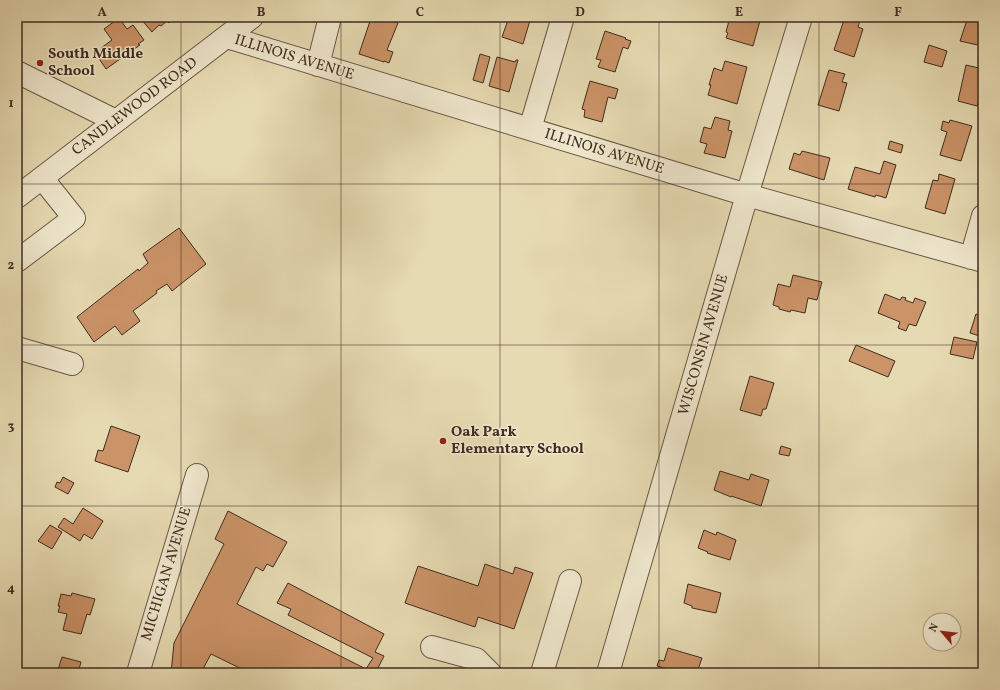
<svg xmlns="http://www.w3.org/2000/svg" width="1000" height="690" font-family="Vollkorn,serif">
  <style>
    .building { fill: #cb9368; stroke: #3f2c20 }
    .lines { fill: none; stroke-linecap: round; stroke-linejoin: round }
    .minor-casing { stroke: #695844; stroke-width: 24 }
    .minor { stroke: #efe7cd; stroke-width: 22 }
    .grid { fill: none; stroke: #3f2c20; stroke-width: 1; stroke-opacity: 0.55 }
    .poi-dot { fill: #8f2418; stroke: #efe7cd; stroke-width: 1.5 }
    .labels { text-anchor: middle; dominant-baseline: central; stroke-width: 3; stroke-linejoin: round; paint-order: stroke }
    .poi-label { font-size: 15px; font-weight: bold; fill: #3f2c20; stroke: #efe7cd; text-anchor: start }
    .street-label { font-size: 15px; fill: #3f2c20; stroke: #efe7cd }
    .neatline { fill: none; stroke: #3f2c20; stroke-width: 1.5 }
    .grid-label { font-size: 13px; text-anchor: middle; font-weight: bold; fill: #3f2c20 }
  </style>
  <rect width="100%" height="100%" fill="#e6dab2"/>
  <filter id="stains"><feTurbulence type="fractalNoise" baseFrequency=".005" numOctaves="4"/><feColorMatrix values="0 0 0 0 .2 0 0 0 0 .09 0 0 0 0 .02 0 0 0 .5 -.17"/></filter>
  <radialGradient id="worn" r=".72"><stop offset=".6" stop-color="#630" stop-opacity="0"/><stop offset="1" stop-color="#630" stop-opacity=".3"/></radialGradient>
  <path class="building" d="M 143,17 L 175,17 L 169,23 L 167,21 L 161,26 L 159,25 L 152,32 L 141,19 Z
    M 509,17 L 531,17 L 523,44 L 502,37 Z
    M 629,17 L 650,17 L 649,21 L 638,17 L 637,19 Z
    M 730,17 L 761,17 L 753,46 L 726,38 L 728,33 L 726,32 Z
    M 845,17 L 851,17 L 860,20 L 858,27 L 863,29 L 854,57 L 834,50 Z
    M 968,17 L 983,17 L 983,42 L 982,46 L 960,41 Z
    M 119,18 L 127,29 L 133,25 L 144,40 L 138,44 L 140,45 L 106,69 L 96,54 L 102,49 L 101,48 L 112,40 L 104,29 Z
    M 371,18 L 382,22 L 383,18 L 398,23 L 387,50 L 393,52 L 389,63 L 384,61 L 384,62 L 359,54 Z
    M 605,31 L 626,38 L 625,39 L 631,41 L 628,49 L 623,47 L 615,72 L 598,67 L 601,60 L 596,59 Z
    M 929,45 L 947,51 L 942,67 L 924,62 Z
    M 480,54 L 490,57 L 483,83 L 473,80 Z
    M 497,57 L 515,62 L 516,60 L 518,60 L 509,92 L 489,86 Z
    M 725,61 L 747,67 L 737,104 L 708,95 L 711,85 L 709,85 L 714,68 L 722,71 Z
    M 966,65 L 983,69 L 983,87 L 977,106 L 958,101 Z
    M 829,70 L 845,74 L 842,82 L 847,83 L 839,111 L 818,105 Z
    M 590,81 L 618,89 L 615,99 L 608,97 L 602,122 L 584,117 L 585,110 L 582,109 Z
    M 715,117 L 730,121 L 728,130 L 732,131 L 725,158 L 704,153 L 707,144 L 700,142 L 704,127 L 711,129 Z
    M 950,120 L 972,126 L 961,161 L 940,155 L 947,132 L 941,130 L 943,121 L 949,123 Z
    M 890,141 L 903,145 L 901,153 L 888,149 Z
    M 802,151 L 830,158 L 824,180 L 789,169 L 794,153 L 800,155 Z
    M 884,161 L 896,165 L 886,198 L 876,195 L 875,197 L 848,189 L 855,167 L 880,174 Z
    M 939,174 L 955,179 L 945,214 L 925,208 L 933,180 L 938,181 Z
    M 179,228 L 206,264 L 172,291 L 167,284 L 156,291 L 157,293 L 133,311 L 140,321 L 122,335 L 115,326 L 94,342 L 77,317 L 138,269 L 139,271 L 148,263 L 143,254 Z
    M 793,275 L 822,282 L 817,300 L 808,298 L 805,313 L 791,310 L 790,312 L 779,309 L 779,307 L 773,305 L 778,284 L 790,287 Z
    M 885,294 L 900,300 L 902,297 L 906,298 L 905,300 L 913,303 L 915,298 L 926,302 L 916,326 L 909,324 L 906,331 L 898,328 L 900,322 L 878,313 Z
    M 976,314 L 983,316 L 983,337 L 970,333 Z
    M 954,337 L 977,342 L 973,359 L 950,354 Z
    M 856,345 L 895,361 L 888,377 L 849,361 Z
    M 750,376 L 774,383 L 766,409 L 763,409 L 761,416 L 740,410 Z
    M 111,426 L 140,436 L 128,472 L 95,461 L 98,450 L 103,451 Z
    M 781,446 L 791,449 L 789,456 L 779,454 Z
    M 720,471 L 749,480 L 751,474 L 769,480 L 761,506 L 731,496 L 731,497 L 714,490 Z
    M 63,477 L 74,483 L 68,494 L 55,487 L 57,482 L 60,483 Z
    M 83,508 L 103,521 L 92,539 L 84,534 L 80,541 L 58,527 L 64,518 L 73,524 Z
    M 228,511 L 287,542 L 273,567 L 267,564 L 263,571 L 256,567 L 237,604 L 366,669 L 373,658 L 288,615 L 291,609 L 277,603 L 288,583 L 384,634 L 375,652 L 384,656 L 377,670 L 385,673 L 250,673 L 211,654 L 204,667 L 204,673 L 171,673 L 174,643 L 224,544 L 215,539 Z
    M 50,525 L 62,532 L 52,549 L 38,541 Z
    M 704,530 L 716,535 L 717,532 L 736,540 L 730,560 L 707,553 L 708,552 L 698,548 Z
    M 485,564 L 513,574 L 515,567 L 533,573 L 514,629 L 478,617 L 475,627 L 405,603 L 418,566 L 478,586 Z
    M 688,584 L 721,593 L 716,613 L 692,608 L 692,606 L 684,603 Z
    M 72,593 L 95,599 L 90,615 L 87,614 L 81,634 L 63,630 L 67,614 L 58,612 L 60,606 L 58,606 L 61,594 L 71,596 Z
    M 668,648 L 702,658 L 697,673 L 682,673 L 657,666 L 659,660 L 664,661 Z
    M 62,657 L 81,662 L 78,673 L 57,673 Z"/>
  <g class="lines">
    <defs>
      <path id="minor" d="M 227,37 L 747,195 L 983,261
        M 318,65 L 330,17
        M 17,72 L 116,121
        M 530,129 L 563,17
        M 17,197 L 252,17
        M 971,258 L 983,216
        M 17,261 L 74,218 L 42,178
        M 17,348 L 72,364
        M 432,647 L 476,659 L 490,673
        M 138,673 L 197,475
        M 542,673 L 570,581
        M 608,673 L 747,195 L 801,17"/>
    </defs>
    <use href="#minor" class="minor-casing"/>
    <use href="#minor" class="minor"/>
  </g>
  <path class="grid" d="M 181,17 L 181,673M 341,17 L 341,673M 500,17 L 500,673M 659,17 L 659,673M 819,17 L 819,673M 17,184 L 983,184M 17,345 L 983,345M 17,506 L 983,506"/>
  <g class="poi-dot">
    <circle cx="40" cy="63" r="4"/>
    <circle cx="443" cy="441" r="4"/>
  </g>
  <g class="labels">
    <g class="poi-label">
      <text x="48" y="54">South Middle<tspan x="48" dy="17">School</tspan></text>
      <text x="451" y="432">Oak Park<tspan x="451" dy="17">Elementary School</tspan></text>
    </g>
    <g class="street-label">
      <text transform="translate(294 58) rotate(17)">ILLINOIS AVENUE</text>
      <text transform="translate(135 107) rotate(-37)">CANDLEWOOD ROAD</text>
      <text transform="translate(604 152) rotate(17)">ILLINOIS AVENUE</text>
      <text transform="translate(704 345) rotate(-74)">WISCONSIN AVENUE</text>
      <text transform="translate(167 574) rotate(-73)">MICHIGAN AVENUE</text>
    </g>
  </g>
  <rect width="1000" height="690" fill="none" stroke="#e6dab2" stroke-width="44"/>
  <g transform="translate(942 632) rotate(298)"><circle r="19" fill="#efe7cd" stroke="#a99c88"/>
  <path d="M0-3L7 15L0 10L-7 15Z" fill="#8f2418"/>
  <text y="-6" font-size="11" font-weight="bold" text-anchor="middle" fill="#3f2c20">N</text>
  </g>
  <rect x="22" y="22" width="956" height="646" class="neatline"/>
  <g class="grid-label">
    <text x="102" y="16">A</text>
    <text x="261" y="16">B</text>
    <text x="420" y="16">C</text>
    <text x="580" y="16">D</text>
    <text x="739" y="16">E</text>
    <text x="898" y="16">F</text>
    <text x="11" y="107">1</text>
    <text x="11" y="269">2</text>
    <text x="11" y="430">3</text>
    <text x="11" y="592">4</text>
  </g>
  <rect width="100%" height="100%" filter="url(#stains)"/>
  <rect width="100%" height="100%" fill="url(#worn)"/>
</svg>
